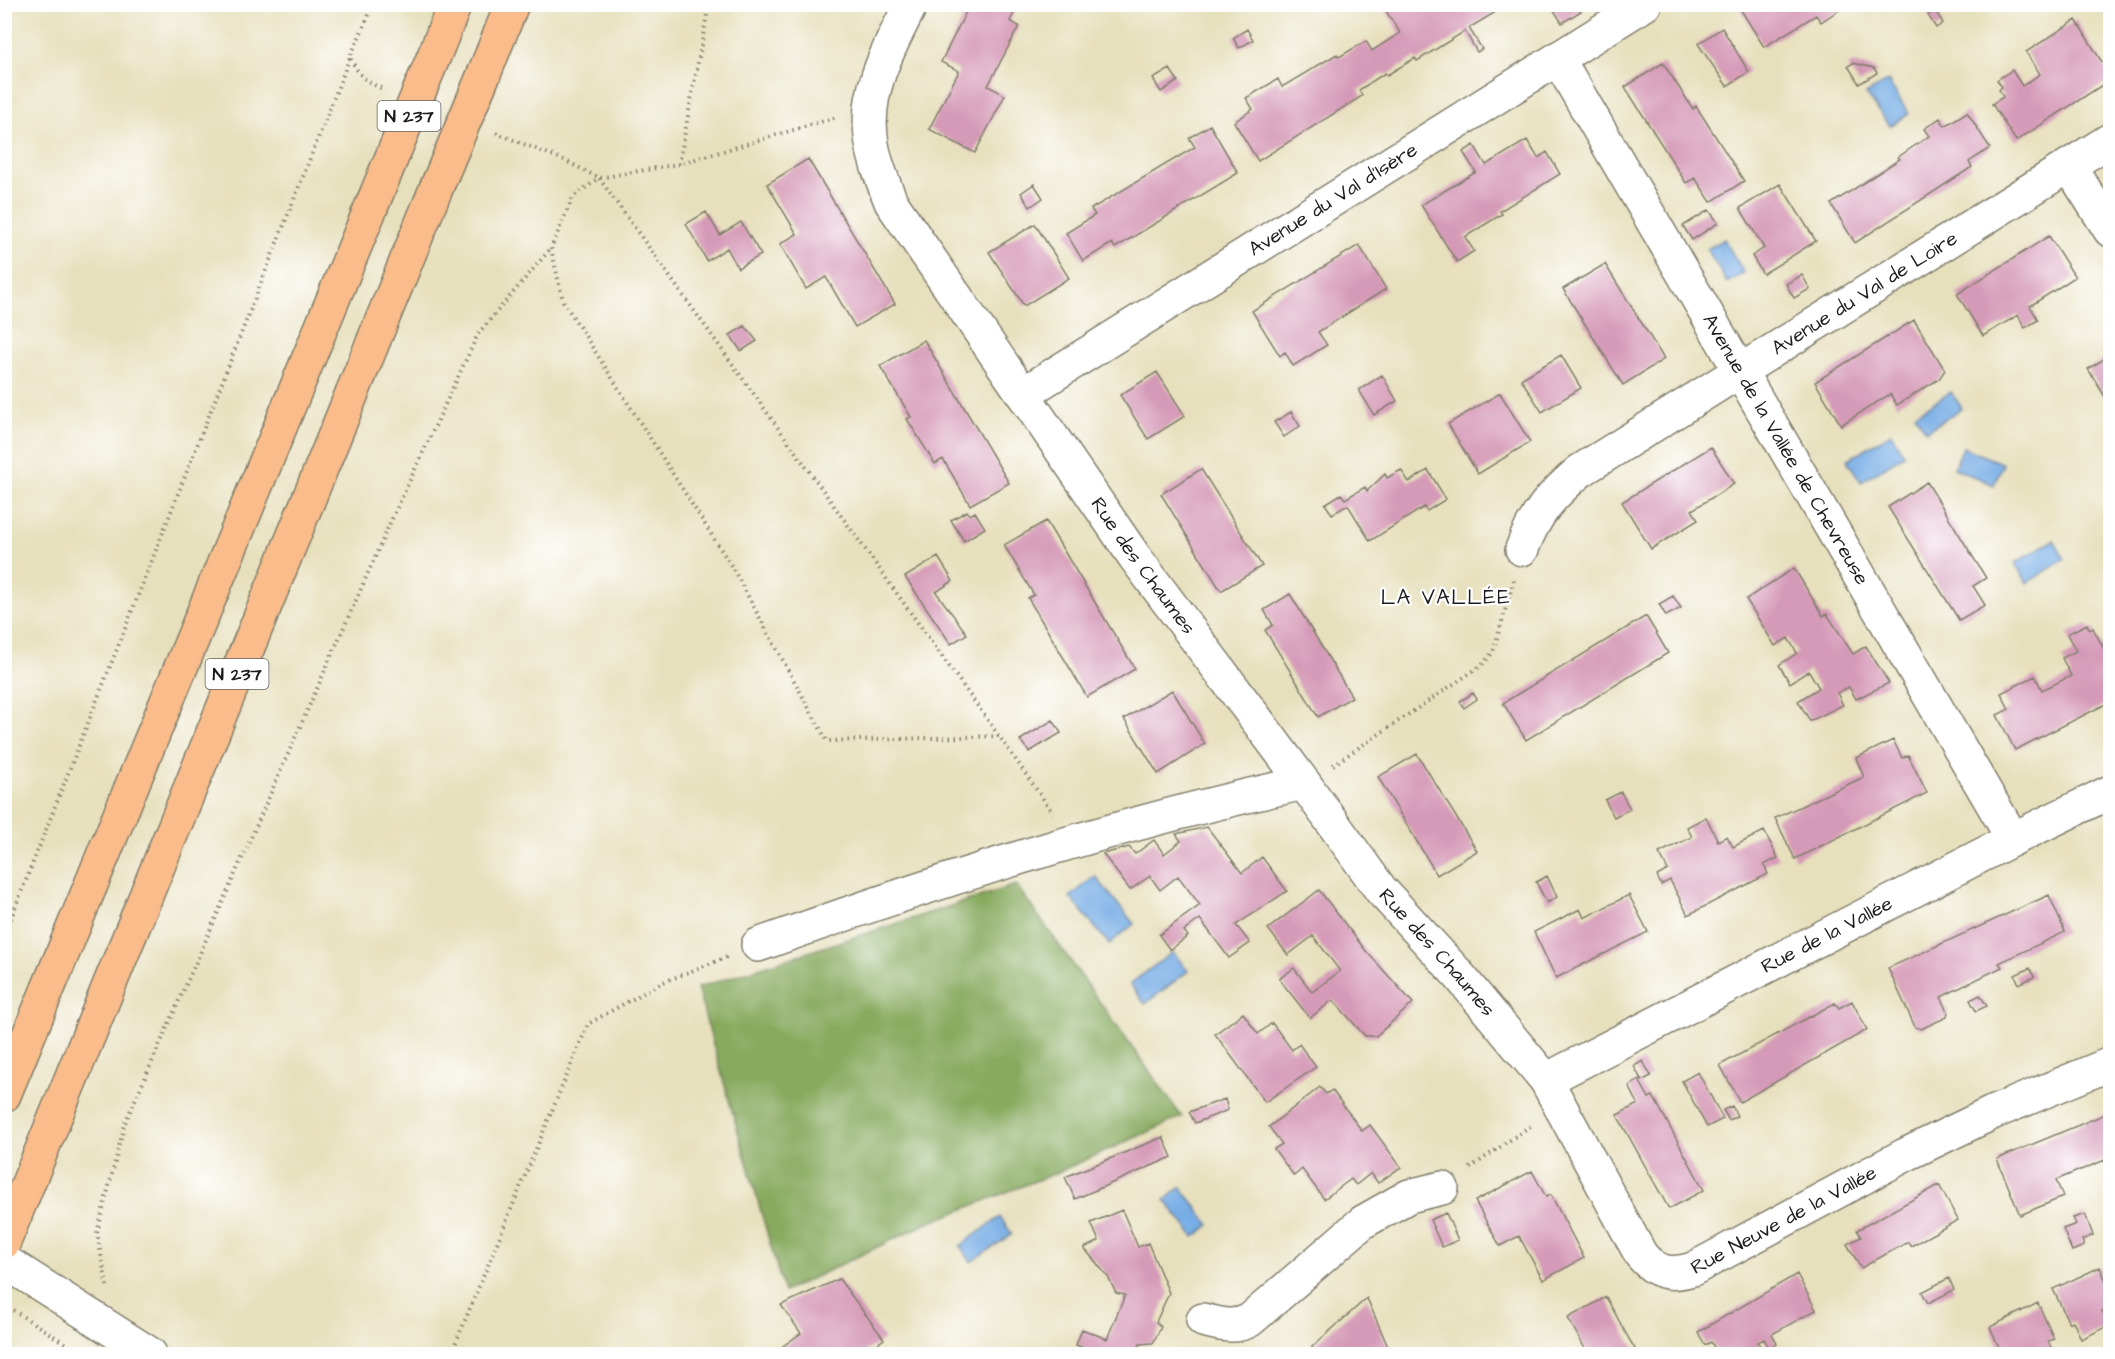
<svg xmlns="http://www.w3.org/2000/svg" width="2115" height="1359" font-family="'Architects Daughter',sans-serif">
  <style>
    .forest { fill: #87aa5e; stroke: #52633d; stroke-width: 1.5 }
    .water { fill: #77ade5; stroke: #4a6480; stroke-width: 1.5 }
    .building { fill: #d59ab7 }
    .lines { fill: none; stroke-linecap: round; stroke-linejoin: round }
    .minor-casing { stroke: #827e6c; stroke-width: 36 }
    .highway-casing { stroke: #827e6c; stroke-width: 36 }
    .path { stroke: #827e6c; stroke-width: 4; stroke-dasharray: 1.5 4.5; stroke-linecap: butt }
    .minor { stroke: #fff; stroke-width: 33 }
    .highway { stroke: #f9bc8a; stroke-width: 33 }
    .highway-bridge-casing { stroke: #827e6c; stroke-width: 36; stroke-linecap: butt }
    .highway-bridge { stroke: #f9bc8a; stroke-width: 33 }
    .labels { text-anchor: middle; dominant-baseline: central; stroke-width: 4.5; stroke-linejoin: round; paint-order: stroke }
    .shield { fill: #fff; stroke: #606060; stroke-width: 1.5 }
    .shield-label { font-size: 18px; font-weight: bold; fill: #1c1c1c }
    .street-label { font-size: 20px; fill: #1c1c1c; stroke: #fff }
    .neighbourhood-label { font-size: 21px; letter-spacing: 1.5px; fill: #1c1c1c; stroke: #fff }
  </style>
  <rect width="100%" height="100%" fill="#fff"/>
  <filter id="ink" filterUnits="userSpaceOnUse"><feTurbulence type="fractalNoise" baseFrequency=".0167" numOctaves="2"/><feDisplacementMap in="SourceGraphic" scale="12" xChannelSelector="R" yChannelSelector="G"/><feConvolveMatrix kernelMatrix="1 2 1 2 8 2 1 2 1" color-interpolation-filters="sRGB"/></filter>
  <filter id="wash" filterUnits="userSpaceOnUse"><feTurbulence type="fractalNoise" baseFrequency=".008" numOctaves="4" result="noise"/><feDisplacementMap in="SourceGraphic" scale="24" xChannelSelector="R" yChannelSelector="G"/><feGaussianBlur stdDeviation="1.35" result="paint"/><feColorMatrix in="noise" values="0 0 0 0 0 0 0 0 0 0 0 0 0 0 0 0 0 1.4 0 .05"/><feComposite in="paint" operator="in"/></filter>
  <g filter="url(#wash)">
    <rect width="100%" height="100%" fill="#e7e0bd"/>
    <path class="forest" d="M 1016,885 L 1182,1117 L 1058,1172 L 923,1225 L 784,1292 L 697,988 Z"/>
    <path class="water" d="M 1888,81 L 1909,114 L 1890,126 L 1866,94 Z
      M 1724,239 L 1744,273 L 1727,283 L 1707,249 Z
      M 1951,392 L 1962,408 L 1926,431 L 1915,414 Z
      M 1891,433 L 1904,455 L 1861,482 L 1847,460 Z
      M 1963,447 L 2003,464 L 1994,485 L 1954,468 Z
      M 2054,540 L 2065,559 L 2027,583 L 2015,563 Z
      M 1095,876 L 1134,924 L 1109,944 L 1070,897 Z
      M 1173,952 L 1188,971 L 1145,1004 L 1130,984 Z
      M 1181,1187 L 1210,1225 L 1194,1237 L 1165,1200 Z
      M 1000,1217 L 1012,1234 L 971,1262 L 960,1246 Z"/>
    <g id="blocks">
      <path class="building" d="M 970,4 L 1019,4 L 1010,21 L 1019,26 L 988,86 L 1005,95 L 975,153 L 929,129 L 959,71 L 941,62 Z
        M 1396,4 L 1509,4 L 1469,28 L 1482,49 L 1477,52 L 1465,31 L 1417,61 L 1415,58 L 1387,75 L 1385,73 L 1359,90 L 1362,96 L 1258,161 L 1234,122 L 1253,109 L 1246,98 L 1278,79 L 1282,87 L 1337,54 L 1339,57 L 1366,41 L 1372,51 L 1400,33 L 1386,11 Z
        M 1550,4 L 1577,4 L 1581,11 L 1562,23 Z
        M 1744,4 L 1848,4 L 1821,22 L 1816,15 L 1764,47 L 1739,7 Z
        M 1935,10 L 1943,23 L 1936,28 L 1928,15 Z
        M 2076,20 L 2110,75 L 2110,80 L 2016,141 L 1992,104 L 2003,97 L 1999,90 L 2002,87 L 1997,80 L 2012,70 L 2022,86 L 2040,74 L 2026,52 Z
        M 1722,28 L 1749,72 L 1727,86 L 1698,44 Z
        M 1247,29 L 1253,40 L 1239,48 L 1233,38 Z
        M 1663,63 L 1693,109 L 1696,106 L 1744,181 L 1711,202 L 1695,178 L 1686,183 L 1625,87 Z
        M 1853,63 L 1874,68 L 1877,73 L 1859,84 L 1848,66 Z
        M 1170,69 L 1178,81 L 1161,92 L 1153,79 Z
        M 1967,112 L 1990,148 L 1969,162 L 1972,167 L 1855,243 L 1831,204 L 1900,159 L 1898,157 L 1929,136 L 1924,129 L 1940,118 L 1945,126 Z
        M 1210,125 L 1238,173 L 1115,248 L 1112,243 L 1083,261 L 1066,233 L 1095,215 L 1091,209 L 1195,147 L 1189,138 Z
        M 1527,140 L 1538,158 L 1547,152 L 1560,174 L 1500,211 L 1502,214 L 1465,237 L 1474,251 L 1457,262 L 1421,205 L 1476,172 L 1463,152 L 1474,145 L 1486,165 Z
        M 808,159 L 895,304 L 855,327 L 826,277 L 806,289 L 780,244 L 797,234 L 767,184 Z
        M 1034,184 L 1043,198 L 1030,207 L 1021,193 Z
        M 1780,184 L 1816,241 L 1763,274 L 1752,256 L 1764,248 L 1740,208 Z
        M 1709,210 L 1718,223 L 1692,240 L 1683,226 Z
        M 706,212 L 720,235 L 741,222 L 761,255 L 738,268 L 727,248 L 707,261 L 686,224 Z
        M 1035,224 L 1069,278 L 1024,306 L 989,252 Z
        M 2049,236 L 2075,277 L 2030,306 L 2038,320 L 2025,328 L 2018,315 L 1983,336 L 1957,294 Z
        M 1359,245 L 1386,289 L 1318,332 L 1327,345 L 1293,366 L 1285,352 L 1280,356 L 1252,311 Z
        M 1605,264 L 1664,359 L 1623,385 L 1563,289 Z
        M 1802,275 L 1810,289 L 1794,298 L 1786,284 Z
        M 1914,320 L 1945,370 L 1939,379 L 1897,405 L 1890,394 L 1841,425 L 1815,382 Z
        M 745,326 L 757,341 L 741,351 L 730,335 Z
        M 924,340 L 1009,483 L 970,505 L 943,459 L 935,464 L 907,419 L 911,417 L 880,366 Z
        M 1561,355 L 1581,388 L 1542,412 L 1521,379 Z
        M 2110,355 L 2110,405 L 2088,369 Z
        M 1157,372 L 1185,416 L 1148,439 L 1120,395 Z
        M 1382,375 L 1397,401 L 1374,415 L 1359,390 Z
        M 1500,393 L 1530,442 L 1478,474 L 1448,424 Z
        M 1291,412 L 1300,426 L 1284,437 L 1274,422 Z
        M 1711,447 L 1734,484 L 1692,510 L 1698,520 L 1651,549 L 1622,502 Z
        M 1201,469 L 1262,566 L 1221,591 L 1161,494 Z
        M 1401,470 L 1409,482 L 1428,470 L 1446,499 L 1427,511 L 1424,507 L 1370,541 L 1348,505 L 1332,514 L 1325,504 L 1341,494 L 1345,499 L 1365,487 L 1367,491 L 1385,474 L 1387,478 Z
        M 1927,482 L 1986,578 L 1973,586 L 1985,605 L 1959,620 L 1888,507 Z
        M 967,511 L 970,515 L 975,512 L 985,528 L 964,541 L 951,520 Z
        M 1046,521 L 1135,669 L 1087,697 L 1028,598 L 1034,595 L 1004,545 Z
        M 938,557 L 953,581 L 936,592 L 967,634 L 951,644 L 905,577 Z
        M 1794,568 L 1823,616 L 1827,614 L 1853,654 L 1866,646 L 1889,683 L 1856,699 L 1849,687 L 1837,693 L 1843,705 L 1810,721 L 1798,701 L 1819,688 L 1809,671 L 1790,683 L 1779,665 L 1797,653 L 1788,638 L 1775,646 L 1746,599 Z
        M 1290,594 L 1352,697 L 1318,717 L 1265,630 L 1273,625 L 1264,610 Z
        M 1673,596 L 1681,608 L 1666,616 L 1659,604 Z
        M 1646,616 L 1668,653 L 1526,740 L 1503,703 Z
        M 2087,624 L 2090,630 L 2093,628 L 2108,657 L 2110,656 L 2110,702 L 2015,750 L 1997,715 L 2009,709 L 2001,693 L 2035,676 L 2042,690 L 2071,676 L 2062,658 L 2076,651 L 2067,634 Z
        M 1172,690 L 1205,744 L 1158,774 L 1124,719 Z
        M 1473,693 L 1477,699 L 1464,708 L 1460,701 Z
        M 1053,720 L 1061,733 L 1029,752 L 1020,740 Z
        M 1893,740 L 1902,758 L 1908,755 L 1927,793 L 1795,859 L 1775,818 L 1864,777 L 1856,758 Z
        M 1417,754 L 1477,851 L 1437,875 L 1378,777 Z
        M 1621,792 L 1630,809 L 1614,817 L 1605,800 Z
        M 1706,817 L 1718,841 L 1727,836 L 1733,847 L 1764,831 L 1778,858 L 1764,865 L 1768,874 L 1688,915 L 1670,880 L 1661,885 L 1657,876 L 1668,870 L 1659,853 L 1692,837 L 1687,827 Z
        M 1207,827 L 1242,873 L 1262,857 L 1287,891 L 1236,925 L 1250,943 L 1229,958 L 1200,919 L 1184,931 L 1188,936 L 1170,950 L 1159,935 L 1200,905 L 1178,876 L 1160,890 L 1150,876 L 1130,890 L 1103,854 L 1129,847 L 1135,854 L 1154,840 L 1164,854 L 1181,841 L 1176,834 Z
        M 1547,876 L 1557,897 L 1547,903 L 1536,882 Z
        M 1319,890 L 1366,951 L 1413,1003 L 1376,1036 L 1365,1036 L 1333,1000 L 1310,1018 L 1279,979 L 1294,968 L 1312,992 L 1340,971 L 1313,936 L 1288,955 L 1268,929 Z
        M 1629,895 L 1648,932 L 1556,978 L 1534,932 L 1580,909 L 1584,918 Z
        M 2049,895 L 2065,932 L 1999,963 L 2002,967 L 1941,997 L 1948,1011 L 1947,1017 L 1921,1029 L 1915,1027 L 1888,968 Z
        M 2030,968 L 2034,977 L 2019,984 L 2015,975 Z
        M 1980,995 L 1987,1006 L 1976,1011 L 1970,1000 Z
        M 1852,1001 L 1867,1030 L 1740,1102 L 1720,1065 L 1835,1003 L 1839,1008 Z
        M 1243,1013 L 1258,1034 L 1272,1023 L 1292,1050 L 1299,1044 L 1316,1067 L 1265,1102 L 1215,1034 Z
        M 1643,1061 L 1651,1076 L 1642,1081 L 1634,1066 Z
        M 1698,1072 L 1723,1119 L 1707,1127 L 1682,1081 Z
        M 1639,1080 L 1649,1098 L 1653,1096 L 1704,1190 L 1669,1209 L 1617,1115 L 1638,1104 L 1629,1086 Z
        M 1320,1087 L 1326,1094 L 1332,1090 L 1362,1131 L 1370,1125 L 1401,1167 L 1378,1183 L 1371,1173 L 1356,1185 L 1351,1179 L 1324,1199 L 1302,1169 L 1294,1176 L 1274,1149 L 1282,1144 L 1269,1127 Z
        M 1225,1099 L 1228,1110 L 1195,1123 L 1189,1112 Z
        M 1732,1106 L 1737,1116 L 1729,1120 L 1723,1110 Z
        M 2110,1112 L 2110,1168 L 2108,1169 L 2105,1160 L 2056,1180 L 2063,1197 L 2020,1215 L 1997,1159 Z
        M 1163,1137 L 1172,1157 L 1075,1199 L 1065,1177 Z
        M 1532,1171 L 1546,1197 L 1551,1195 L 1584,1258 L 1543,1280 L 1519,1236 L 1500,1246 L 1475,1201 Z
        M 1939,1185 L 1958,1220 L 1911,1246 L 1908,1242 L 1861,1268 L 1847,1244 L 1861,1237 L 1857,1230 Z
        M 1122,1210 L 1138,1247 L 1148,1243 L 1169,1293 L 1156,1322 L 1161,1327 L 1153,1343 L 1140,1344 L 1136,1354 L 1099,1354 L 1076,1345 L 1082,1329 L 1107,1339 L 1125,1295 L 1116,1293 L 1108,1277 L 1084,1248 L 1099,1241 L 1091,1223 Z
        M 1446,1213 L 1458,1240 L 1442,1247 L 1430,1220 Z
        M 2085,1214 L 2093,1235 L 2082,1240 L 2084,1246 L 2072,1251 L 2063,1229 L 2076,1224 L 2073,1218 Z
        M 2100,1267 L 2110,1291 L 2110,1307 L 2102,1311 L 2109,1326 L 2081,1339 L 2073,1321 L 2069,1323 L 2053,1289 Z
        M 1797,1274 L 1816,1310 L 1772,1334 L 1777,1344 L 1769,1348 L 1764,1339 L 1758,1342 L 1764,1354 L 1718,1354 L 1711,1342 L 1705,1345 L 1698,1332 Z
        M 1949,1278 L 1954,1290 L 1928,1303 L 1922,1292 Z
        M 839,1279 L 884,1339 L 863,1354 L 772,1354 L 801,1333 L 781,1305 Z
        M 1606,1297 L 1629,1339 L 1638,1354 L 1588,1354 L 1568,1318 Z
        M 1367,1298 L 1391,1354 L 1304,1354 Z
        M 2038,1303 L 2054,1339 L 2048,1341 L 2054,1354 L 2002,1354 L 1990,1327 Z"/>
    </g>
  </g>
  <g filter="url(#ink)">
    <use href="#blocks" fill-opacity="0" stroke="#827e6c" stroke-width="1.5"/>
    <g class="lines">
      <defs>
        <g id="minor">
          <path id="s1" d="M 911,4 C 891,45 865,88 871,136 C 873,159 883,181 891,202 L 1134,556 L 1304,783 L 1381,890 L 1457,973 L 1546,1080 L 1641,1255 C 1656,1273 1670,1276 1693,1269 L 1905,1155 L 1992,1113 L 2110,1064"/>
          <path id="s2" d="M 1558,59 L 2013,839"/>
          <path d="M 2070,167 L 2110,230"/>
          <path id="s3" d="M 1023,394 L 1645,4"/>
          <path id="s4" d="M 1522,549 C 1536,512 1551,496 1580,471 L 2110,140"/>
          <path d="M 758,945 C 937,881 1118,823 1304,783"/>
          <path id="s5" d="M 1546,1080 L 2013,839 L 2110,792"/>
          <path d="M 4,1261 L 150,1354"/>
          <path d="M 1203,1320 C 1219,1324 1234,1329 1250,1320 L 1363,1222 L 1409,1196 L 1442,1188"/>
        </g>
        <path id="highway" d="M 434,56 L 455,4
          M 484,74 L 512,4
          M 4,1095 L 384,176
          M 4,1242 L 435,191"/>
      </defs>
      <use href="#minor" class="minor-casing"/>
      <use href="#highway" class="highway-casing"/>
      <path class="path" d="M 374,4 L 350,57 C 358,75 366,82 383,89
        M 496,133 L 564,160 L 599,178 L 679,164 L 837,117
        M 679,164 L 709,4
        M 999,736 L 827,741 L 732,567 L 563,301 L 551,248 L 573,197 L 599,178 L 999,736 L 1053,813
        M 1333,765 L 1482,665 L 1493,652 L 1514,580
        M 4,936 L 350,57
        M 1470,1168 L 1533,1124
        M 107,1286 L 97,1233 L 125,1123 L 390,523 L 478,334 L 551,248
        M 8,1307 L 82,1354
        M 451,1354 L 588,1024 L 661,983 L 727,957"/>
      <use href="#minor" class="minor"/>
      <use href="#highway" class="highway"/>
      <defs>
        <path id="highway-bridge" d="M 384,176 L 434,56
          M 435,191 L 484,74"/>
      </defs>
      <use href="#highway-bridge" class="highway-bridge-casing"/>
      <use href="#highway-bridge" class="highway-bridge"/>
    </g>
  </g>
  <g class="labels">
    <g class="shield">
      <rect x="377.5" y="101" width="63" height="30" rx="4.5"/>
      <rect x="205.5" y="659" width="63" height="30" rx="4.5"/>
    </g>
    <g class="shield-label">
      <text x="409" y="116">N 237</text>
      <text x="237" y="674">N 237</text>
    </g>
    <g class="street-label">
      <text stroke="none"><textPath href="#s3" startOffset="366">Avenue du Val d'Isère</textPath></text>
      <text stroke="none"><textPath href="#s4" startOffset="434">Avenue du Val de Loire</textPath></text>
      <text stroke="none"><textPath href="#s2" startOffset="452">Avenue de la Vallée de Chevreuse</textPath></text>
      <text stroke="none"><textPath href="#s1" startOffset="652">Rue des Chaumes</textPath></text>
      <text stroke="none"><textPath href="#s5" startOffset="316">Rue de la Vallée</textPath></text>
      <text stroke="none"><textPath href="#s1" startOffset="1138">Rue des Chaumes</textPath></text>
      <text stroke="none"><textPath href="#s1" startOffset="1666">Rue Neuve de la Vallée</textPath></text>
    </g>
    <g class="neighbourhood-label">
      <text x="1446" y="597">LA VALLÉE</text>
    </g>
  </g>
  <rect width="2115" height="1359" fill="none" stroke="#fff" stroke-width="24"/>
</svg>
